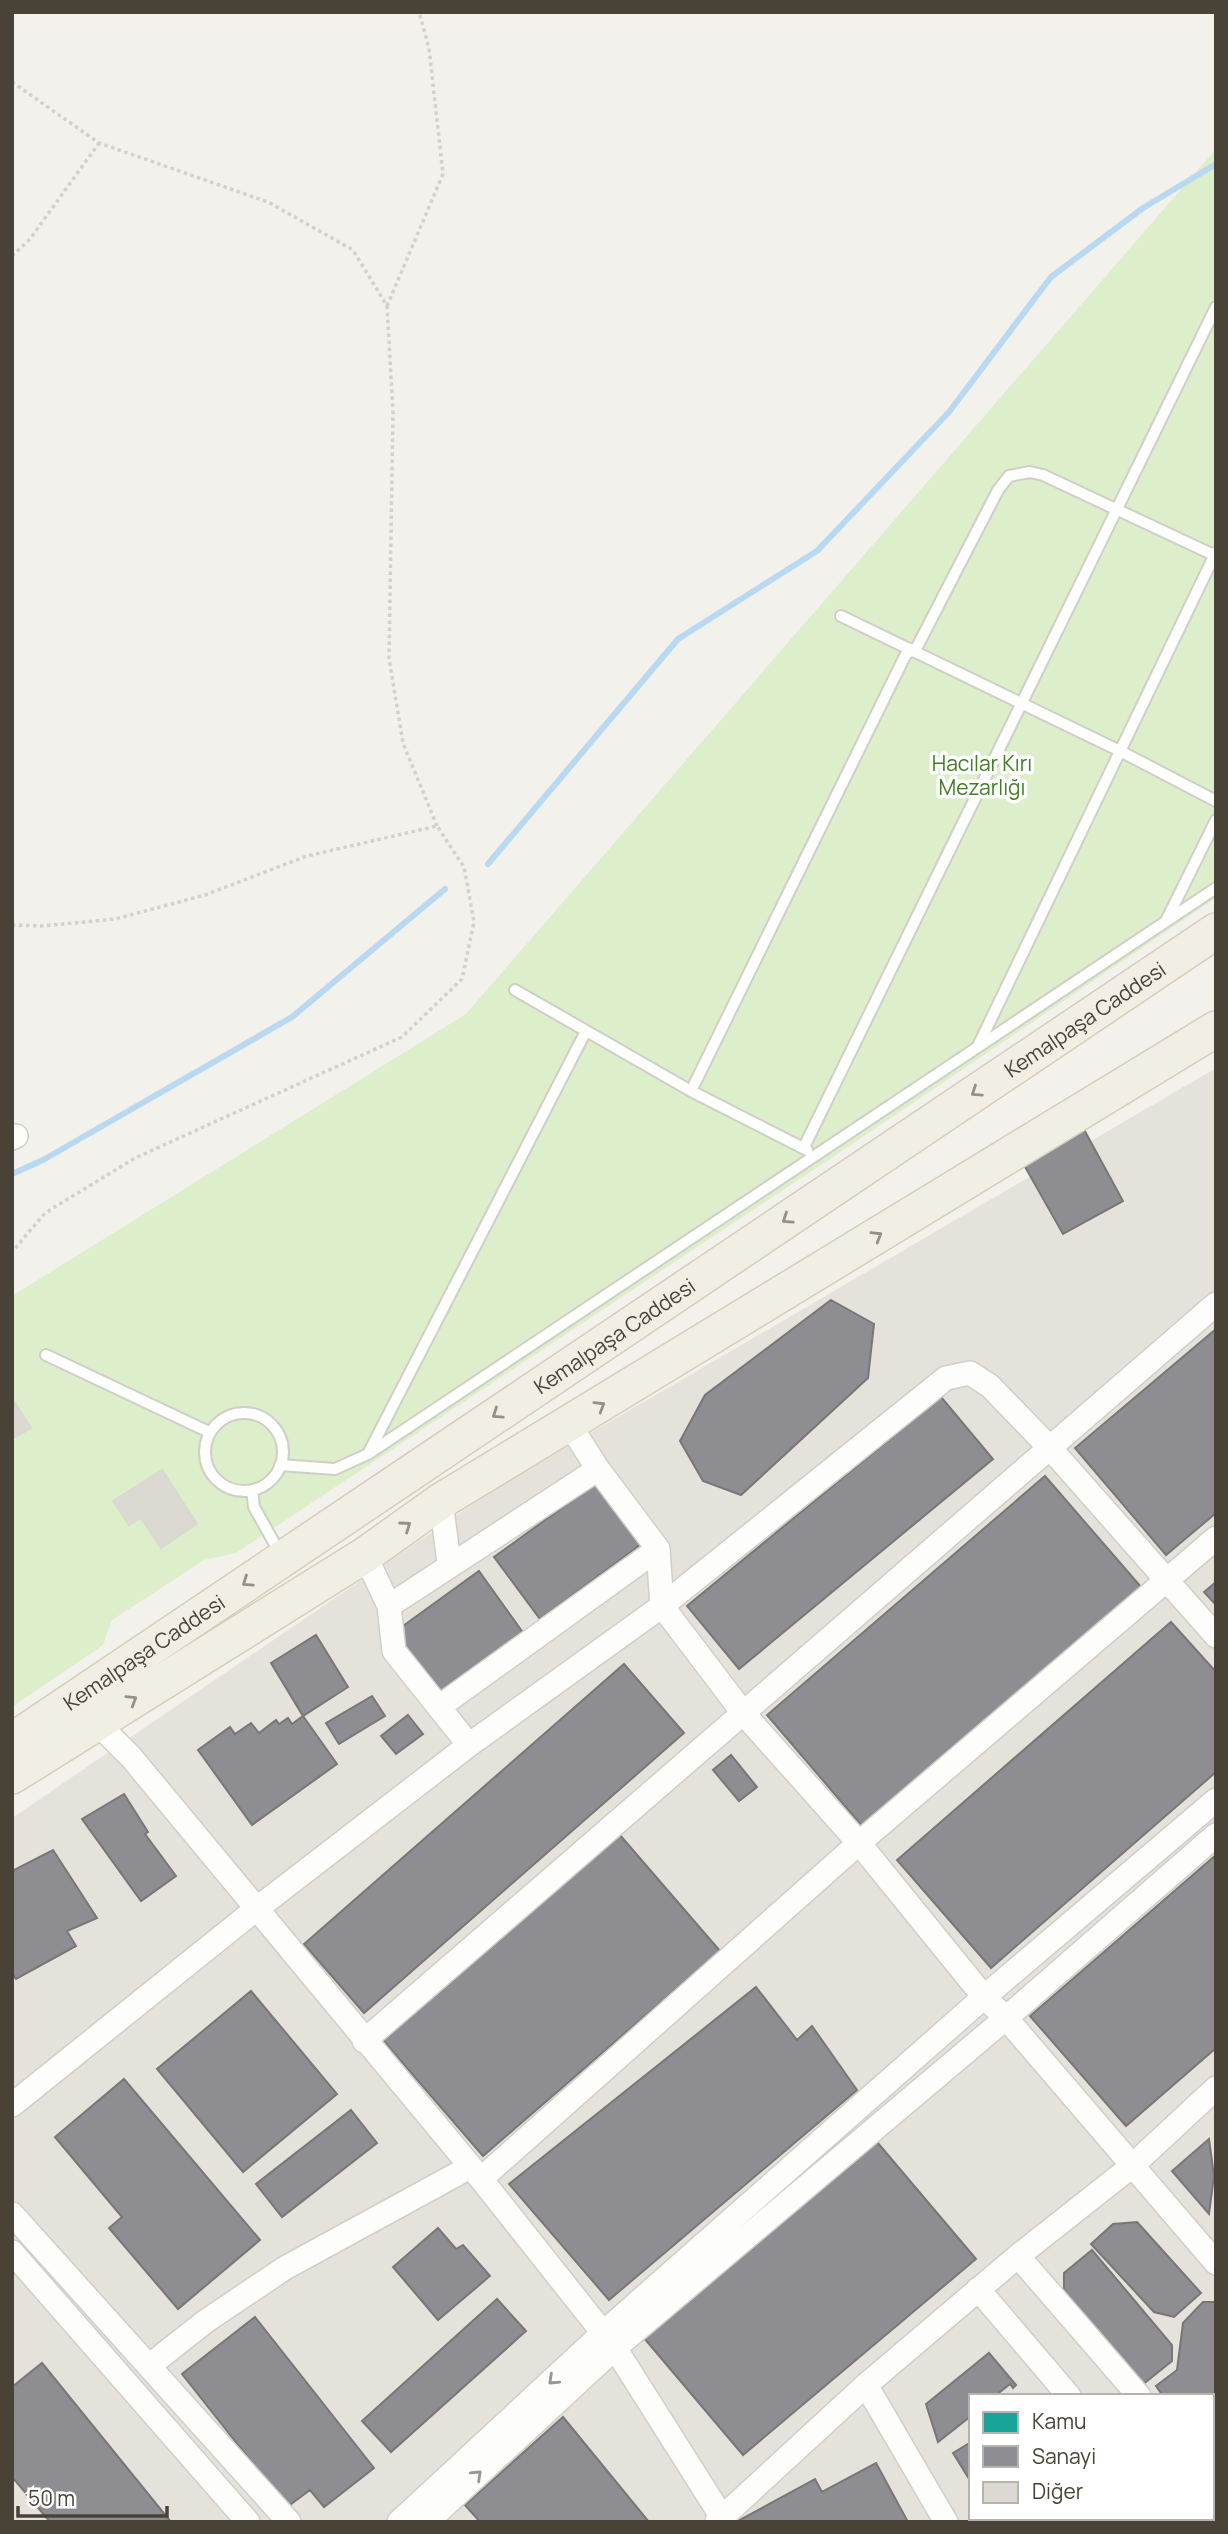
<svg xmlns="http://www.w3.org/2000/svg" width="1228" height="2534" font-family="Manrope,sans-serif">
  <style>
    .industrial { fill: #e5e2dc; fill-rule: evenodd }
    .green { fill: #ddeeca }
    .public { fill: #17a398; stroke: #26867b; stroke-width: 2 }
    .industry { fill: #8d8d92; stroke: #797676; stroke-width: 2 }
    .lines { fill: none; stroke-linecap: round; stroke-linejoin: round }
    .stream { stroke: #b9d8f1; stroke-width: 6 }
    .building { fill: #dcd9d3; stroke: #dad8d0; stroke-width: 2 }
    .service-casing { stroke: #d0cec8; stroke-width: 14 }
    .minor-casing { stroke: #d0cec8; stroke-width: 26 }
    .primary-casing { stroke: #d5ceb8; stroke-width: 38 }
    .path { stroke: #d2d1ca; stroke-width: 3.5; stroke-dasharray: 3.5 3.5; stroke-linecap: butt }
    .service { stroke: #fdfdfc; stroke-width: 10 }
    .minor { stroke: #fdfdfc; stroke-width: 23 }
    .primary { stroke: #f1eee4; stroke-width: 35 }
    .oneway { stroke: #958f84 }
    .oneway2 { stroke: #9a968f }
    .labels { text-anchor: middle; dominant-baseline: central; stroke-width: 7; stroke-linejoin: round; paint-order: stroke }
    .park-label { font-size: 21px; fill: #417e26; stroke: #fff }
    .street-label { font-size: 21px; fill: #494236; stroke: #fff }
  </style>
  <rect width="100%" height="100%" fill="#f2f1eb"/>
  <path class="industrial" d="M 1216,1068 L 1216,2522 L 12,2522 L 12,1818 L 498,1487 ZM 971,2396 L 1212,2396 L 1212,2518 L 971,2518 Z"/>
  <path class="green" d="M 1216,149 L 1216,898 L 833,1157 L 236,1553 L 204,1560 L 112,1620 L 103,1645 L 12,1707 L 12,1296 L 466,1014 Z"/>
  <path class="public" d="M 1212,2496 L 1216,2498 L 1216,2522 L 1121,2522 L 1114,2518 L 1212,2518 Z"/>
  <path class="industry" d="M 1081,1124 L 1123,1201 L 1063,1234 L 1020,1158 Z
    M 831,1300 L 874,1324 L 868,1378 L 741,1495 L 703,1481 L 680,1441 L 705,1395 Z
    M 1216,1329 L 1216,1513 L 1166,1555 L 1075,1448 Z
    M 941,1397 L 993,1459 L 739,1669 L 687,1606 Z
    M 1045,1476 L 1141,1587 L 862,1826 L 767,1715 Z
    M 595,1484 L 640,1545 L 540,1619 L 494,1557 Z
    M 479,1571 L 524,1634 L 437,1696 L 392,1634 Z
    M 1216,1582 L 1216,1605 L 1204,1592 Z
    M 1171,1622 L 1216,1672 L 1216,1772 L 991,1968 L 897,1860 Z
    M 316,1635 L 348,1687 L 303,1716 L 271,1663 Z
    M 624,1664 L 684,1733 L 364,2013 L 304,1944 Z
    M 372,1696 L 385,1716 L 339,1744 L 326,1723 Z
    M 408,1715 L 423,1734 L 396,1754 L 381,1736 Z
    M 303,1716 L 337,1764 L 252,1825 L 198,1750 L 230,1727 L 235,1734 L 251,1723 L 259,1733 L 276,1720 L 279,1724 L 288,1718 L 292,1724 Z
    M 731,1755 L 757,1787 L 739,1801 L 713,1770 Z
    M 124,1794 L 148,1832 L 145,1834 L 176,1876 L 141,1901 L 82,1819 Z
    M 619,1834 L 720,1951 L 483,2156 L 382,2039 Z
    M 53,1850 L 97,1918 L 67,1931 L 76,1946 L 16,1979 L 12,1973 L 12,1871 Z
    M 1216,1855 L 1216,2048 L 1126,2126 L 1030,2016 Z
    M 756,1987 L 797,2040 L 812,2026 L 857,2090 L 609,2300 L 509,2184 Z
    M 251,1991 L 337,2094 L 243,2172 L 157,2069 Z
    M 124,2079 L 260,2240 L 178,2309 L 109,2228 L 122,2217 L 55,2137 Z
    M 351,2110 L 377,2143 L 282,2217 L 256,2184 Z
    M 1209,2139 L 1214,2176 L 1209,2214 L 1172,2171 Z
    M 877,2142 L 976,2259 L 743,2455 L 644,2338 Z
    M 1137,2222 L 1201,2293 L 1174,2317 L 1154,2312 L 1091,2244 L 1113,2224 Z
    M 438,2228 L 456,2249 L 463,2245 L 490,2276 L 438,2320 L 393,2267 Z
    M 1092,2250 L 1172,2345 L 1172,2361 L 1142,2385 L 1064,2290 L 1064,2273 Z
    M 497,2299 L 526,2331 L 391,2452 L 362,2421 Z
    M 1203,2302 L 1216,2302 L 1216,2394 L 1163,2396 L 1156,2386 L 1177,2370 L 1183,2323 Z
    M 255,2317 L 374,2468 L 324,2507 L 310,2490 L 287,2507 L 182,2374 Z
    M 989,2353 L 1016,2385 L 1013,2388 L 1010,2384 L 995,2396 L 971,2396 L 971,2416 L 938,2442 L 926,2404 Z
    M 42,2363 L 171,2522 L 50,2522 L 12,2477 L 12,2387 Z
    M 563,2417 L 649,2522 L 480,2522 L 465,2505 Z
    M 971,2442 L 971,2482 L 953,2453 Z
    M 876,2463 L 908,2522 L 738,2521 L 815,2479 L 822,2492 Z"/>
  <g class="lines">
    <path class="stream" d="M 488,864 L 678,639 L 817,551 L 949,412 L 1051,277 L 1143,208 L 1216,164
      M 12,1174 L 43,1160 L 292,1017 L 445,889"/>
  </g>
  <path class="building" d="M 12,1398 L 31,1428 L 12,1439 Z
    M 162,1470 L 197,1524 L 161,1548 L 141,1518 L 129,1525 L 113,1501 Z"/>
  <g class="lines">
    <defs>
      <path id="service" d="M 841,616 L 1120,751 L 1216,801
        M 1166,921 L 1216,820
        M 515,990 L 691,1091 L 807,1150
        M 979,1044 L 1216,552
        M 691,1091 L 906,654 L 917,647 L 998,490 L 1009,476 L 1030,472 L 1043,475 L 1216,556
        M 804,1147 L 1216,307
        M 46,1355 L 209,1432
        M205 1452a39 39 0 1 1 78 0a39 39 0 1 1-78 0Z
        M 368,1454 L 1216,888
        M 280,1465 L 335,1469 L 368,1454 L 586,1031
        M 252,1490 L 254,1507 L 281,1555"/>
      <path id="minor" d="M 12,1138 L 16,1136
        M 569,1424 L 598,1469 L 658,1549 L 662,1606 L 744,1714 L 859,1843 L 984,1997 L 1006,2018 L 1216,2263
        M 441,1501 L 449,1563
        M 365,1555 L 389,1606 L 394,1651 L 469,1745
        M 389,1606 L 598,1469
        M 439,1707 L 658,1549
        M 96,1722 L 131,1757 L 481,2179 L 615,2348 L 725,2522
        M 364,2041 L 1216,1304
        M 12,2105 L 255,1910 L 469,1745 L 662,1606 L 946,1378 L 970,1373 L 990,1386 L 1050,1448 L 1216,1636
        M 481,2179 L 859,1843 L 1216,1538
        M 12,2214 L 289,2522
        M 12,2252 L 248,2522
        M 1018,2256 L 1139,2396
        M 978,2289 L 1069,2396
        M 149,2366 L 206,2321 L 285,2268 L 470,2167
        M 866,2385 L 946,2522
        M 1212,2421 L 1216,2422
        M 1212,2475 L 1216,2476
        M 399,2522 L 603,2333 L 984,1997 L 1216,1800
        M 427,2522 L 615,2348 L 1006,2018 L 1216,1835
        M 717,2522 L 866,2385 L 1018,2256 L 1132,2166 L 1216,2088
        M 994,2522 L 1001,2518"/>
      <g id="primary">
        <path id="s1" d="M 12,1741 L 1216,931"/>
        <path d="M 12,1776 L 365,1555 L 441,1501 L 1216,1029"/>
      </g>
    </defs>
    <use href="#service" class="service-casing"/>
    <use href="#minor" class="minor-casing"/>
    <use href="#primary" class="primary-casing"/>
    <path class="path" d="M 12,82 L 99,143 L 268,202 L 353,250 L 387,306 L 393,412 L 389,658 L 403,743 L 437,826
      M 12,256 L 30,239 L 99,143
      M 387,306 L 443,174 L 429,48 L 419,12
      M 12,925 L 43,926 L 115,919 L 205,895 L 307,856 L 437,826 L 464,867 L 474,922 L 462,979 L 402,1037 L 135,1158 L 45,1213 L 12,1252"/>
    <use href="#service" class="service"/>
    <use href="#minor" class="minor"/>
    <use href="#primary" class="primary"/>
  </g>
  <defs><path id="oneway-chevron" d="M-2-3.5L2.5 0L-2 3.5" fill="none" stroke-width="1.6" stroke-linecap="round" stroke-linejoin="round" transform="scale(1.75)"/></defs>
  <g class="oneway">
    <use href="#oneway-chevron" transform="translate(976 1092) rotate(146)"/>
    <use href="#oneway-chevron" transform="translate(787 1219) rotate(146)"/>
    <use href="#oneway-chevron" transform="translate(877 1236) rotate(-31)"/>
    <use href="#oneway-chevron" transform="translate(600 1406) rotate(-31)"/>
    <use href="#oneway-chevron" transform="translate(497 1414) rotate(146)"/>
    <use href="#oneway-chevron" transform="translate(406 1526) rotate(-35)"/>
    <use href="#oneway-chevron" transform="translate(247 1582) rotate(146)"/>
    <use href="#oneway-chevron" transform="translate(132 1700) rotate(-32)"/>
  </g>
  <g class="oneway2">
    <use href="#oneway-chevron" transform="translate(553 2380) rotate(137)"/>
    <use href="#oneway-chevron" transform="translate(477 2475) rotate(-43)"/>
  </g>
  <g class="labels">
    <g class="park-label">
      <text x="982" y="763">Hacılar Kırı<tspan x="982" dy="24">Mezarlığı</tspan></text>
    </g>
    <g class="street-label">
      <text stroke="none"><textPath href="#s1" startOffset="1293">Kemalpaşa Caddesi</textPath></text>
      <text stroke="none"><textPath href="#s1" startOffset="726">Kemalpaşa Caddesi</textPath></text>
      <text stroke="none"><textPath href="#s1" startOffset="159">Kemalpaşa Caddesi</textPath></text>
    </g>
  </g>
  <rect width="1228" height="2534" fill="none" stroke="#494236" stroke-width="28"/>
  <rect x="969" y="2394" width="245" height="126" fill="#ffffff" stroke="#b6b3af" stroke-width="2"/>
  <rect x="983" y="2412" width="35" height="21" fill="#17a398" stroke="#b6b3af" stroke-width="2"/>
  <text x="1032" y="2429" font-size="21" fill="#494236">Kamu</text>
  <rect x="983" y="2446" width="35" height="21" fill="#8d8d92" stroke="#b6b3af" stroke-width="2"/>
  <text x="1032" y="2464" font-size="21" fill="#494236">Sanayi</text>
  <rect x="983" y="2482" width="35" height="21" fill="#dcd9d3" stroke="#b6b3af" stroke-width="2"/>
  <text x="1032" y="2499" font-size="21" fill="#494236">Diğer</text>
  <path d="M18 2506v10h149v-10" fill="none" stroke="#494236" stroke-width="3.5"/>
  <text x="28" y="2506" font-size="21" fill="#494236" stroke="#ffffff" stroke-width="5" paint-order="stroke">50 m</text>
</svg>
